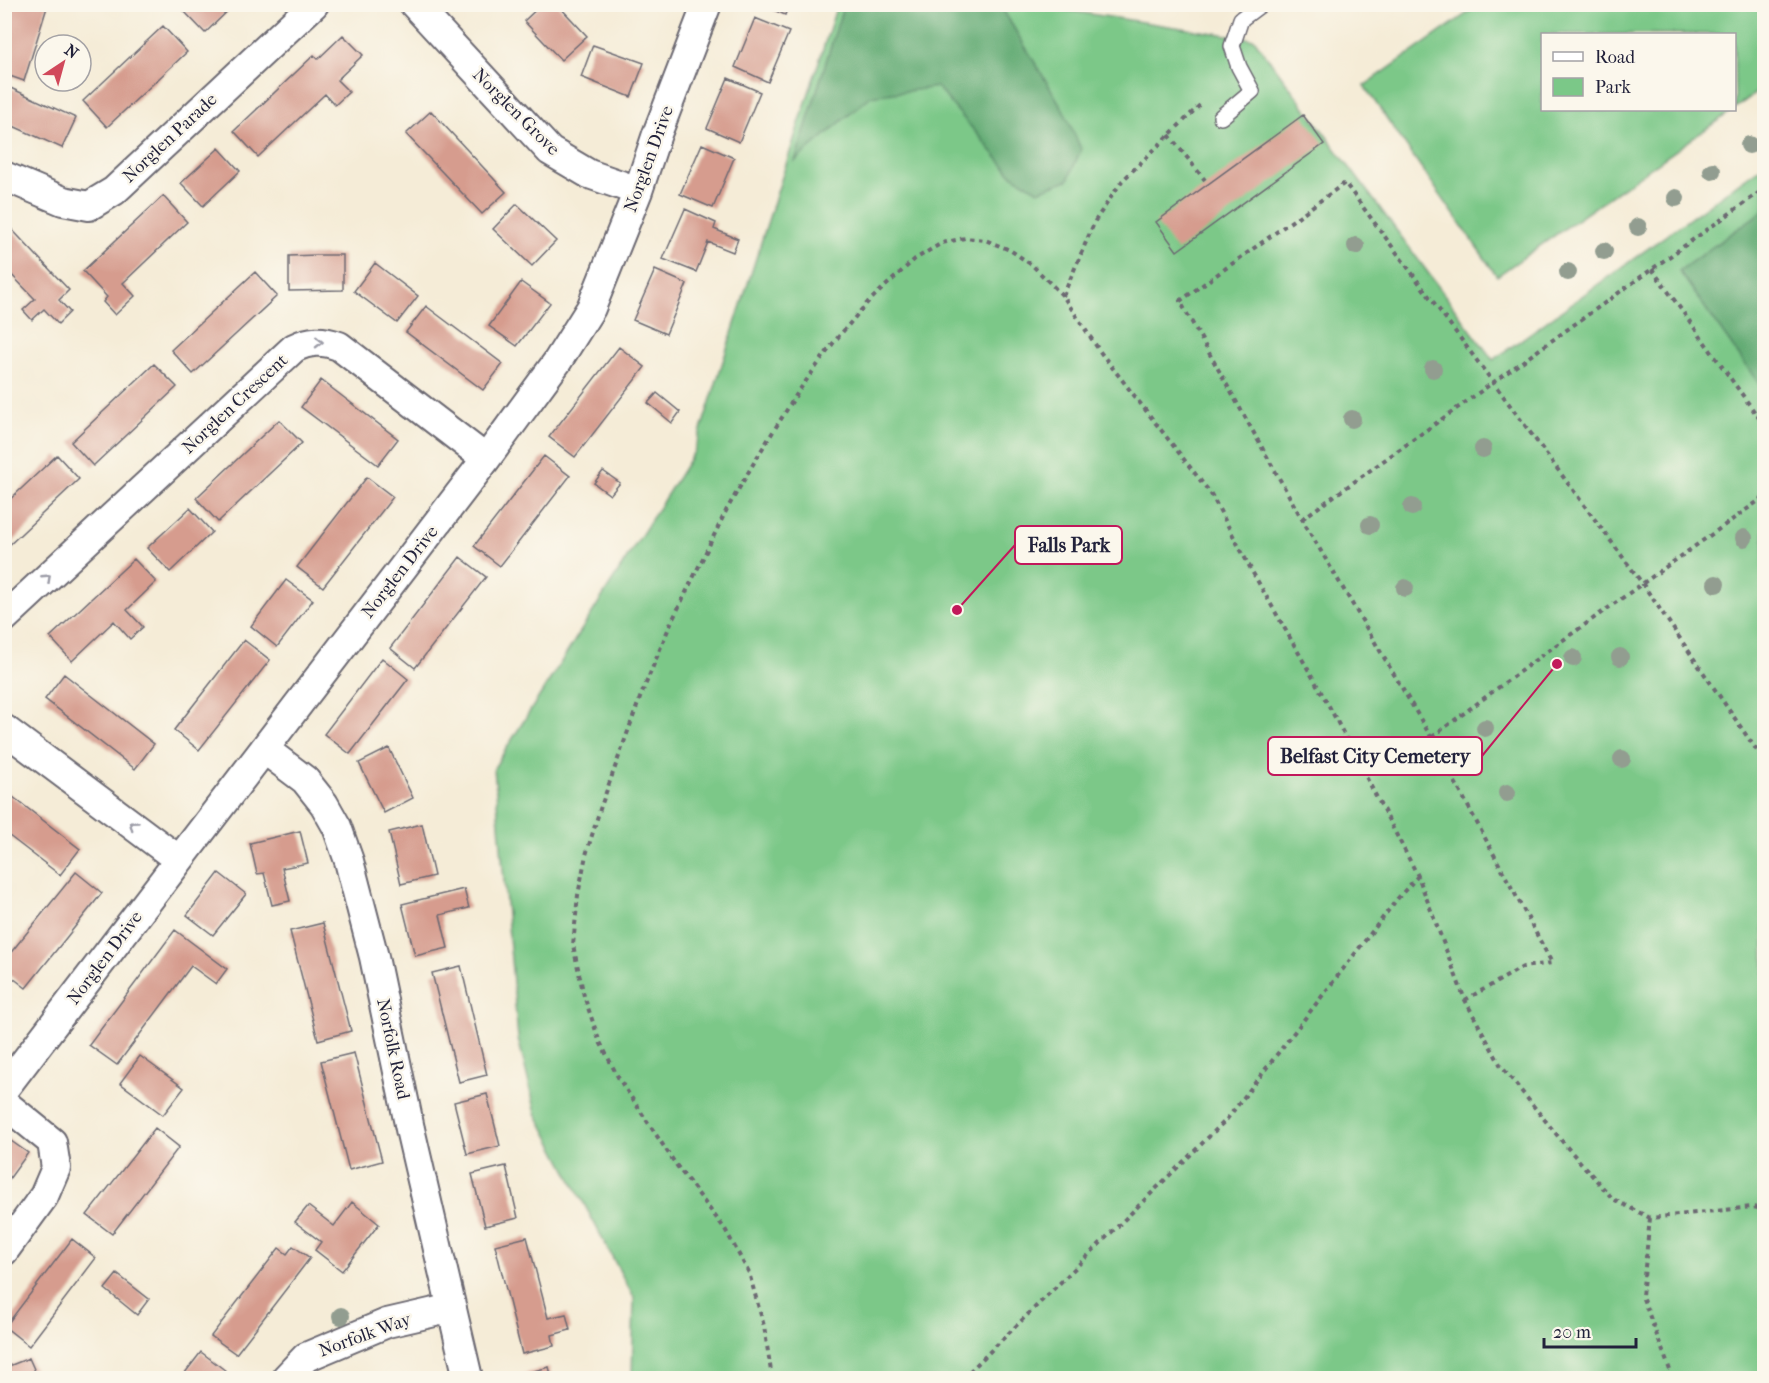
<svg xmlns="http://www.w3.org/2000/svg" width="1769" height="1383" font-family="'IM FELL French Canon',serif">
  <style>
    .green { fill: #7bc888; stroke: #4e7562; stroke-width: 1.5 }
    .forest { fill: #64ac74; stroke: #436758; stroke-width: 1.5 }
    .building { fill: #d69c8e }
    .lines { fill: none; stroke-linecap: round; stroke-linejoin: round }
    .lane-casing { stroke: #6c6972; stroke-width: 18 }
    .street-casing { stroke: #6c6972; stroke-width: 32 }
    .path { stroke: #6c6972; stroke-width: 4; stroke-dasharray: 4.5 4.5; stroke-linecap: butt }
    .lane { stroke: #fff; stroke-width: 15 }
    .street { stroke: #fff; stroke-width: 28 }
    .tree { fill: #929d90 }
    .oneway { stroke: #9c9ca7 }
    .labels { text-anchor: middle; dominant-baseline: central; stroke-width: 5; stroke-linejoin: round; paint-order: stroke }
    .street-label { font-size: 18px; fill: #22223b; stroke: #fbf7ec }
    .leader { fill: none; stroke: #c2185b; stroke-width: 2 }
    .callout-dot { fill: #c2185b; stroke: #fbf7ec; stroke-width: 2 }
    .callout { fill: #fbf7ec; stroke: #c2185b; stroke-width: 2 }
    .callout-label { font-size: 20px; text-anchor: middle; font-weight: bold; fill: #22223b }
  </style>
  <rect width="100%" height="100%" fill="#fbf7ec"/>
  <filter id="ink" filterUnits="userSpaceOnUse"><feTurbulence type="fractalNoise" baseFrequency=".0167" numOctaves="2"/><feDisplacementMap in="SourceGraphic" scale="12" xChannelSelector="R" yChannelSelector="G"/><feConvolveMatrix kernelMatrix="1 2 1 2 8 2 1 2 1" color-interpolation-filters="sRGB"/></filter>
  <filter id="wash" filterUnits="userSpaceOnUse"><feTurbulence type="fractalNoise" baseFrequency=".008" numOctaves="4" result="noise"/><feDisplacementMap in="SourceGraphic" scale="24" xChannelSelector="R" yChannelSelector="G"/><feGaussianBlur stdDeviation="1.35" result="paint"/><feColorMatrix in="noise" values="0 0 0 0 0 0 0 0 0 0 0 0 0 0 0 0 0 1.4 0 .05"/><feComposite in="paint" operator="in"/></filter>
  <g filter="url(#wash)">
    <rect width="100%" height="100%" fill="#f5ecd7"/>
    <path class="green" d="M 837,5 L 1031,5 L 1254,39 L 1493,360 L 1764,165 L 1764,1378 L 632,1378 L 634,1298 L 536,1113 L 518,1038 L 494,768 L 694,452 Z
      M 1479,5 L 1764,5 L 1764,87 L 1735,108 L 1734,34 L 1542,34 L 1542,110 L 1733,110 L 1497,276 L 1364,86 Z"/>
    <path class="forest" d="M 844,4 L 1000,5 L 1063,109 L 1081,149 L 1068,180 L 1038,191 L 1012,175 L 937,87 L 871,96 L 795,161 Z
      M 1764,210 L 1764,391 L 1679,271 Z"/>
    <g id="blocks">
      <path class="building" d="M 11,4 L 48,4 L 24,81 L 4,74 L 4,25 Z
        M 189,4 L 235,4 L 205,33 L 183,10 Z
        M 542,4 L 557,4 L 587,36 L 561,60 L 524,21 Z
        M 760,4 L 789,4 L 785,15 Z
        M 755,18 L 789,32 L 768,82 L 735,67 Z
        M 163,26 L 187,52 L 107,127 L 83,101 Z
        M 343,35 L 363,55 L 337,80 L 349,92 L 335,105 L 325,94 L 258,157 L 234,131 L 314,55 L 318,59 Z
        M 593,45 L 644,63 L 631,97 L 581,77 Z
        M 728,78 L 760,92 L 739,142 L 707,128 Z
        M 4,85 L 76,118 L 62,148 L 4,122 Z
        M 431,111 L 506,192 L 482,214 L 406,134 Z
        M 1303,115 L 1324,144 L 1177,251 L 1156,222 Z
        M 702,144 L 734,158 L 713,208 L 680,194 Z
        M 219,148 L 240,171 L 203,206 L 181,183 Z
        M 163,196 L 187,222 L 123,283 L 135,296 L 115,315 L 103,302 L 107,297 L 83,271 Z
        M 517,204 L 556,241 L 532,266 L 493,229 Z
        M 685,209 L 716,223 L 714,229 L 738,239 L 733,252 L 708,242 L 696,272 L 663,259 Z
        M 4,221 L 69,290 L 59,300 L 70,312 L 58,324 L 44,309 L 32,320 L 23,310 L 35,299 L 4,267 Z
        M 316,255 L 343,255 L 343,290 L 289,291 L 289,256 Z
        M 375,263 L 418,296 L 397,323 L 354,291 Z
        M 655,270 L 687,284 L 666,334 L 633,320 Z
        M 255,272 L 277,296 L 193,374 L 171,350 Z
        M 521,282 L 550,303 L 517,346 L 489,326 Z
        M 426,306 L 503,364 L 483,390 L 406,332 Z
        M 619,347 L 645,367 L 575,457 L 549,437 Z
        M 154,364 L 177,387 L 93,466 L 71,442 Z
        M 321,380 L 398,439 L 378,465 L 301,407 Z
        M 657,393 L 680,412 L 672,423 L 648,403 Z
        M 279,420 L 302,443 L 218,522 L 196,498 Z
        M 57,455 L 79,479 L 4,550 L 4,505 Z
        M 544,456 L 570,476 L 500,566 L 474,546 Z
        M 603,471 L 620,483 L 610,495 L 594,483 Z
        M 367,477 L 393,497 L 323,587 L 297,567 Z
        M 190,508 L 212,532 L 170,572 L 147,548 Z
        M 460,557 L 486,577 L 415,668 L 390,648 Z
        M 134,559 L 156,582 L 127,610 L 143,627 L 130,639 L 114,621 L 72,661 L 50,637 Z
        M 286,580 L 313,600 L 277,647 L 251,626 Z
        M 244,640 L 270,660 L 199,750 L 174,730 Z
        M 382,658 L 408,679 L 350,754 L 324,734 Z
        M 64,674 L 154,744 L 135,769 L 45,699 Z
        M 389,748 L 413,798 L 384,813 L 359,763 Z
        M 4,790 L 80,849 L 60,875 L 4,832 Z
        M 422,824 L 434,876 L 401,884 L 389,832 Z
        M 300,831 L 308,863 L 282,868 L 290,901 L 272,905 L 264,873 L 257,874 L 250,843 Z
        M 76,872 L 102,893 L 26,988 L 4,971 L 4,961 Z
        M 219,873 L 246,894 L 213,935 L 187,915 Z
        M 464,889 L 469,908 L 440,915 L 448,948 L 415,956 L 402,904 Z
        M 323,923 L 351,1031 L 318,1040 L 290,931 Z
        M 175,930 L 227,969 L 216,984 L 191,966 L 117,1065 L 89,1045 Z
        M 461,966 L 487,1075 L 459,1082 L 432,973 Z
        M 354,1053 L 382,1161 L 349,1170 L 321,1061 Z
        M 140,1056 L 184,1088 L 163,1115 L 120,1083 Z
        M 487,1094 L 500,1146 L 467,1154 L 454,1102 Z
        M 155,1128 L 179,1147 L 112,1234 L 87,1215 Z
        M 4,1136 L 28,1153 L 4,1186 Z
        M 506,1166 L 518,1218 L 485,1226 L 472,1174 Z
        M 352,1202 L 379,1224 L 342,1271 L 315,1250 L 321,1242 L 295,1222 L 308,1206 L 334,1226 Z
        M 527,1237 L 548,1318 L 566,1314 L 570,1330 L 552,1335 L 554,1346 L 522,1354 L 495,1245 Z
        M 72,1239 L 96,1258 L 29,1346 L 5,1327 Z
        M 293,1246 L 310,1258 L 236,1354 L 211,1336 L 279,1248 L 287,1254 Z
        M 117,1274 L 149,1299 L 137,1315 L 105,1289 Z
        M 201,1352 L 226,1371 L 220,1378 L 181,1378 Z
        M 29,1358 L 38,1378 L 4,1378 L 4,1368 Z
        M 549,1367 L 552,1378 L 517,1378 L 516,1376 Z"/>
    </g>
  </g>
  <g filter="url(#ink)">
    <use href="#blocks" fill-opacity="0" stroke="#6c6972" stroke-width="1.5"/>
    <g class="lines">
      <defs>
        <path id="lane" d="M 1221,117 L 1252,91 L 1239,67 L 1232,46 L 1241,19 L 1261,4"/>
        <path id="street" d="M 414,4 L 550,151 L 589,174 L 638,191
          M 4,176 L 63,201 L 89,206 L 114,191 L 314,4
          M 4,618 L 294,348 C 310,340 322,340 339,346 L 486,459
          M 4,729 L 179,860
          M 264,749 L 305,780 L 324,804 L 337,827 L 349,861 L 374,957 L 410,1129 L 468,1378
          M 4,1089 L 486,459 L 557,362 L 591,308 L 638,191 L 657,134 L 707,4
          M 4,1103 L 52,1142 L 56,1168 L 44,1196 L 4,1251
          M 286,1378 L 306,1357 L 387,1323 L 452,1308"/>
      </defs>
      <use href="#lane" class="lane-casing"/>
      <use href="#street" class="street-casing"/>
      <path class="path" d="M 1169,135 L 1205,180
        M 1652,269 L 1764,425
        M 1063,296 L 1095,221 L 1122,181 L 1201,104
        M 1302,519 L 1764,189
        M 1432,737 L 1538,658 L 1764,497
        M 1465,1000 L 1523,967 L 1552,963 L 1431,737 L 1302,519 L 1180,301 L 1345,183 L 1642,583 L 1764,761
        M 1650,1218 L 1642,1296 L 1673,1378
        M 772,1378 L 764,1326 L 749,1273 L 725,1229 L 677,1166 L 619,1079 L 599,1040 L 584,996 L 573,945 L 578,895 L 586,855 L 600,809 L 640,698 L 670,625 L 727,509 L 759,454 L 798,392 L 834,342 L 868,302 L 915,259 L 942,243 L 965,238 L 985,240 L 1010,250 L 1032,265 L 1063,296 L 1101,353 L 1211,494 L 1253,573 L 1329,706 L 1418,876 L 1465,1000 L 1501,1066 L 1566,1146 L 1613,1199 L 1650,1218 L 1752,1207 L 1764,1209
        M 963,1378 L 1227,1119 L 1398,898 L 1418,876"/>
      <use href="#lane" class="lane"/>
      <use href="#street" class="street"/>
    </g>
    <g class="tree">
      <circle cx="1749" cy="145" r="9"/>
      <circle cx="1712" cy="171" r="9"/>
      <circle cx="1676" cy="198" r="9"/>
      <circle cx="1638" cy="227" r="9"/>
      <circle cx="1356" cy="246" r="9"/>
      <circle cx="1604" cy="251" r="9"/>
      <circle cx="1568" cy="272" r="9"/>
      <circle cx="1433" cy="369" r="9"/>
      <circle cx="1352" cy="419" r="9"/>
      <circle cx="1483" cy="449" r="9"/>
      <circle cx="1412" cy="507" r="9"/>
      <circle cx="1370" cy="525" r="9"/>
      <circle cx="1744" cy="538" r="9"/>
      <circle cx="1716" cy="584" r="9"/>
      <circle cx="1405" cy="588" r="9"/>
      <circle cx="1620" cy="657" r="9"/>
      <circle cx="1573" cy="658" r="9"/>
      <circle cx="1485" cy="728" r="9"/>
      <circle cx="1622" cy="759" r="9"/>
      <circle cx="1507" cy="793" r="9"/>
      <circle cx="341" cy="1316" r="9"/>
    </g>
    <defs><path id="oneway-chevron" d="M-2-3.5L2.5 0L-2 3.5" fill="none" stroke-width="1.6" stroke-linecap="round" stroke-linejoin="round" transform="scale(1.5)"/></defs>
    <g class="oneway">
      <use href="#oneway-chevron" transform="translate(319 342) rotate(1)"/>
      <use href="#oneway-chevron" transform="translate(47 578) rotate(-43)"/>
      <use href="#oneway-chevron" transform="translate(133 825) rotate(-143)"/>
    </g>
  </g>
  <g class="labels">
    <g class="street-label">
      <text transform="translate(516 112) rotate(45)">Norglen Grove</text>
      <text transform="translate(170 138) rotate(-43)">Norglen Parade</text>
      <text transform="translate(649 159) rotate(-70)">Norglen Drive</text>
      <text transform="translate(235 404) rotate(-43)">Norglen Crescent</text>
      <text transform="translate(400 572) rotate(-52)">Norglen Drive</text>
      <text transform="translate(105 958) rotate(-53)">Norglen Drive</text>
      <text transform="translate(393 1049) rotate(78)">Norfolk Road</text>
      <text transform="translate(365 1335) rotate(-20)">Norfolk Way</text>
    </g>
  </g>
  <path class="leader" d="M957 610L1015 545M1557 664L1482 756"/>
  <g class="callout-dot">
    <circle cx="957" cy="610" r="6"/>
    <circle cx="1557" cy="664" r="6"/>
  </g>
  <g class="callout">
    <rect x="1015" y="526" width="107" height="38" rx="6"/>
    <rect x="1268" y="737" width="214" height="38" rx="6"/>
  </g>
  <g class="callout-label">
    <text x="1069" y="552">Falls Park</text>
    <text x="1375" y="763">Belfast City Cemetery</text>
  </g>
  <rect width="1769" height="1383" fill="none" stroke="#fbf7ec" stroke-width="24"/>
  <rect x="1541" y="33" width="195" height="78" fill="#fbf7ec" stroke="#a4a2a5" stroke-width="1.5"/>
  <rect x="1553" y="52" width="30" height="9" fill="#ffffff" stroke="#a4a2a5" stroke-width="1.5"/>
  <text x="1595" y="63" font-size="18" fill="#22223b">Road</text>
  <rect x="1553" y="78" width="30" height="18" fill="#7bc888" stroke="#a4a2a5" stroke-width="1.5"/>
  <text x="1595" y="93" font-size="18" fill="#22223b">Park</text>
  <g transform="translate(63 63) rotate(36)"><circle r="28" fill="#fbf7ec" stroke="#a4a2a5" stroke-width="1.5"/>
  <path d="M0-4.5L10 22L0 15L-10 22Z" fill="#d1495b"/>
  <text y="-9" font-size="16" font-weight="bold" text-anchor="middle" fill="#22223b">N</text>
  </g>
  <path d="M1544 1338v9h92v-9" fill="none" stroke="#22223b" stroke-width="3"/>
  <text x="1553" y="1338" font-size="18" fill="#22223b" stroke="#fbf7ec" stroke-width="4.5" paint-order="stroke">20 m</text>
</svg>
